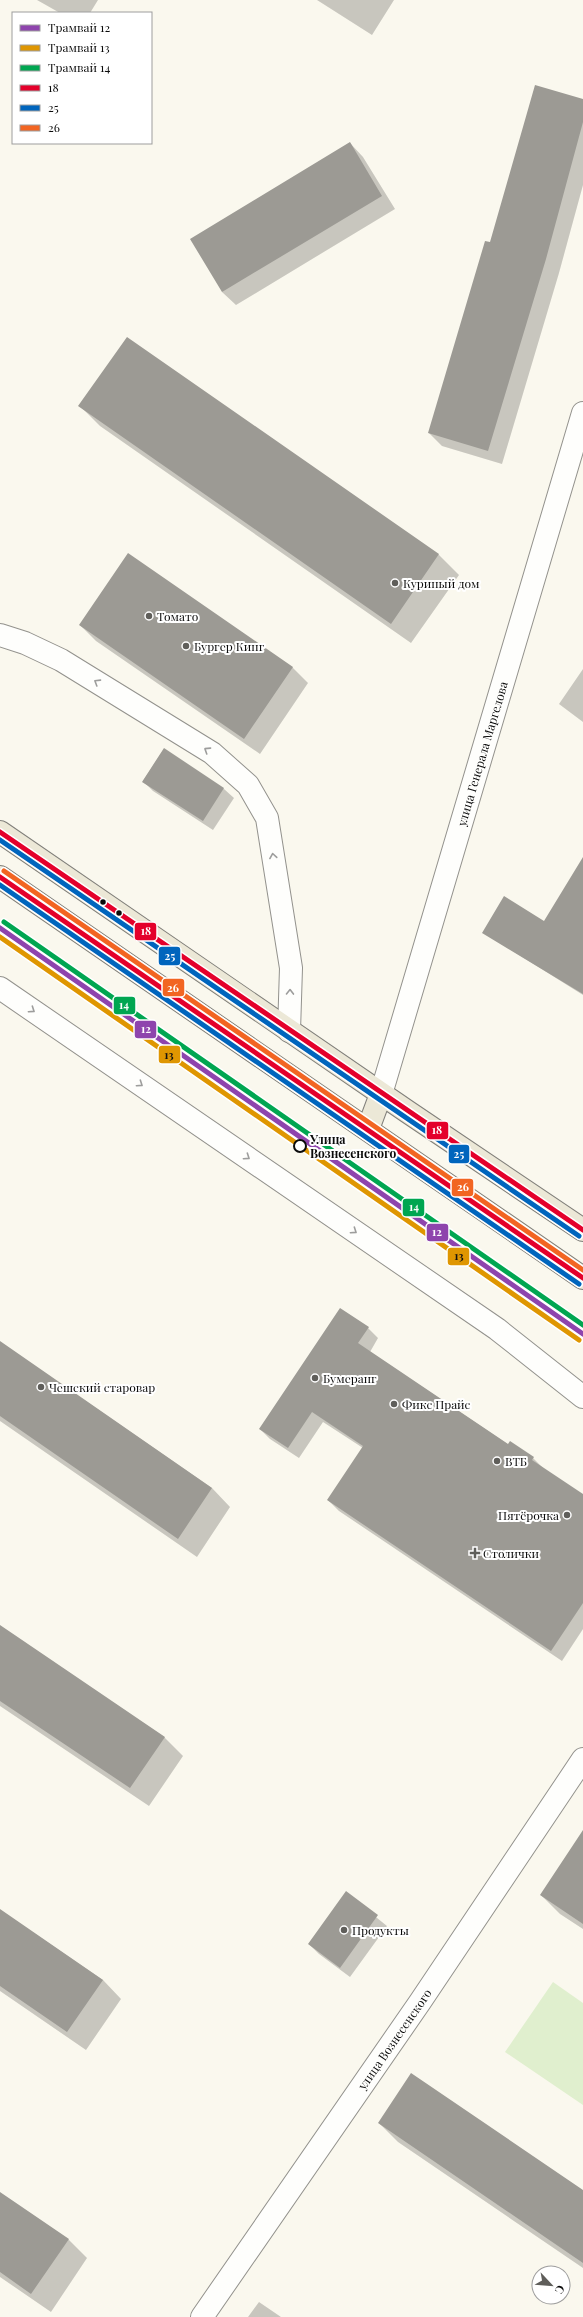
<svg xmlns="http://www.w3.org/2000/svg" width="583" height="2317" font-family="'Playfair Display',serif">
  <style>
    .green { fill: #e0efce }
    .shadow { fill: #0003 }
    .building { fill: #9c9a94 }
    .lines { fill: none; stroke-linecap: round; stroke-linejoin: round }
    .minor-casing { stroke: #93928d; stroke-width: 24 }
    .primary-casing { stroke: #807f7a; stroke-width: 24 }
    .minor { stroke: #fefefc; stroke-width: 22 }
    .primary { stroke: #ece8d7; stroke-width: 22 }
    .bus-1-casing { stroke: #fff; stroke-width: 8 }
    .bus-2-casing { stroke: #fff; stroke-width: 8 }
    .bus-3-casing { stroke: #fff; stroke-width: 8 }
    .bus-1 { stroke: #e4002b; stroke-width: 5 }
    .bus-2 { stroke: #0065bd; stroke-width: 5 }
    .bus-3 { stroke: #f26522; stroke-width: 5 }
    .tram-1-casing { stroke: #fff; stroke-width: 8 }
    .tram-2-casing { stroke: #fff; stroke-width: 8 }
    .tram-3-casing { stroke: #fff; stroke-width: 8 }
    .tram-1 { stroke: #8e44ad; stroke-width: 5 }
    .tram-2 { stroke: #df9601; stroke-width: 5 }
    .tram-3 { stroke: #00a651; stroke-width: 5 }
    .oneway { stroke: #9d9d9c }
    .poi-dot { fill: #5f5e5a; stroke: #fff; stroke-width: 1.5 }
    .bus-dot { fill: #0b0b0b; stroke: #fff; stroke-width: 1.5 }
    .stop-dot { fill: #fff; stroke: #0b0b0b; stroke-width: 2 }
    .labels { text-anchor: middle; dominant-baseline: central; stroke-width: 4; stroke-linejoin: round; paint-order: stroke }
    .poi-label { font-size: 12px; fill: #0b0b0b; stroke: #fff; text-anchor: start }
    .street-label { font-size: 12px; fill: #0b0b0b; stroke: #fff }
    .stop-label { font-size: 12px; font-weight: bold; fill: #0b0b0b; stroke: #fff; text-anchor: start }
    .line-badge { stroke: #fff; stroke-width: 1.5 }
    .badge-label { font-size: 11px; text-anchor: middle; font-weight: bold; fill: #fff }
    .pale-badge-label { font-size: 11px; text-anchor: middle; font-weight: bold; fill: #111 }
  </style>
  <rect width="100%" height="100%" fill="#faf8ee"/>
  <path class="green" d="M 553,1982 L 583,2003 L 583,2105 L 505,2052 Z"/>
  <path class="shadow" d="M 37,0 L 98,0 L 90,13 L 60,13 Z
    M 317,0 L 394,0 L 372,35 Z
    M 583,100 L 583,185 L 559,273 L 502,464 L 442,446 L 429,433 L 491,244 Z
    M 350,143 L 363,157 L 395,209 L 236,305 L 222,292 Z
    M 127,338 L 439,555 L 459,575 L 411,643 L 100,426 L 80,406 Z
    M 80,625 L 292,667 L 308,683 L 260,754 L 96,641 Z
    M 583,669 L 583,722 L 559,704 Z
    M 164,749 L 224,789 L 234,798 L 213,830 L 153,791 L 143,781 Z
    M 583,887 L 583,995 L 484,933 L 545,922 Z
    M 368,1328 L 378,1338 L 370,1352 L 509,1445 L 510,1443 L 533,1458 L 544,1469 L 583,1495 L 583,1629 L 562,1661 L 339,1511 L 328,1500 L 363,1448 L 323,1422 L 299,1458 L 270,1439 L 260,1429 Z
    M 0,1342 L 212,1488 L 230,1507 L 197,1557 L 0,1421 Z
    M 0,1627 L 164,1737 L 183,1756 L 149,1806 L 0,1706 Z
    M 583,1848 L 583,1929 L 560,1914 L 541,1895 Z
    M 346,1893 L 387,1926 L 350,1977 L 319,1954 L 309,1944 Z
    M 0,1910 L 103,1980 L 121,1999 L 86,2050 L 0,1991 Z
    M 379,2123 L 583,2191 L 583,2268 L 398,2142 Z
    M 0,2193 L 69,2240 L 87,2258 L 51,2312 L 0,2277 Z
    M 259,2302 L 281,2317 L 248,2317 Z"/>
  <path class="building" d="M 535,85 L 583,99 L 583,122 L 546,259 L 488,451 L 428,433 L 485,241 L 490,242 Z
    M 350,142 L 382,196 L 222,292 L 190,239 Z
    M 127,337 L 439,554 L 391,624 L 78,406 Z
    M 128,553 L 293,667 L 244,739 L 79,625 Z
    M 164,748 L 224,788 L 203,821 L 142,782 Z
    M 583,857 L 583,994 L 482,933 L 504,896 L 544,921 Z
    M 340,1308 L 369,1327 L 358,1343 L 508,1444 L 510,1441 L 534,1457 L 532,1460 L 583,1494 L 583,1603 L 551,1651 L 327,1500 L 363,1446 L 312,1412 L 288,1448 L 259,1429 Z
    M 0,1341 L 212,1488 L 178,1539 L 0,1416 Z
    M 0,1625 L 165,1737 L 130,1788 L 0,1701 Z
    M 583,1830 L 583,1924 L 540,1895 Z
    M 346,1891 L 378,1915 L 340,1968 L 308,1944 Z
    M 0,1909 L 103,1980 L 67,2032 L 0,1986 Z
    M 411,2073 L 583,2190 L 583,2263 L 378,2123 Z
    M 0,2192 L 69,2239 L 31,2294 L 0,2272 Z"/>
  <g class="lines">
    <defs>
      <g id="minor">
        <path d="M 0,635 L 25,643 L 61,660 L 212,753 L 248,785 L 267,818 L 291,968 L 289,1031"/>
        <path d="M 0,988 L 497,1329 L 583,1397"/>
        <path id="s1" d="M 381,1094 L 583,413"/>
        <path id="s2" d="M 202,2317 L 420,2002 L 583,1759"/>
      </g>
      <path id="primary" d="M 0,832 L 408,1112 L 583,1230
        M 0,877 L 583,1278
        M 368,1129 L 381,1094"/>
    </defs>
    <use href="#minor" class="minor-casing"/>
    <use href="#primary" class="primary-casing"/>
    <use href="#minor" class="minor"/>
    <use href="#primary" class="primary"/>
    <defs>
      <path id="bus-1" d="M 0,832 L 583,1230
        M 0,877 L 583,1278"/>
      <path id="bus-2" d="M 0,840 L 579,1236
        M 0,885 L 579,1284"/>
      <path id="bus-3" d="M 4,871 L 583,1270"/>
    </defs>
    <use href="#bus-1" class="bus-1-casing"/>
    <use href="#bus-2" class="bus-2-casing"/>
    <use href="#bus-3" class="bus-3-casing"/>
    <use href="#bus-1" class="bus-1"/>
    <use href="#bus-2" class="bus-2"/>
    <use href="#bus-3" class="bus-3"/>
    <defs>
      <path id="tram-1" d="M 0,928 L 583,1334"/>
      <path id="tram-2" d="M 0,937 L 579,1340"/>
      <path id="tram-3" d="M 4,922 L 583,1325"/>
    </defs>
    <use href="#tram-1" class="tram-1-casing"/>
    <use href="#tram-2" class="tram-2-casing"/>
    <use href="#tram-3" class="tram-3-casing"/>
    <use href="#tram-1" class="tram-1"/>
    <use href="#tram-2" class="tram-2"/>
    <use href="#tram-3" class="tram-3"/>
  </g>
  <defs><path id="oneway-chevron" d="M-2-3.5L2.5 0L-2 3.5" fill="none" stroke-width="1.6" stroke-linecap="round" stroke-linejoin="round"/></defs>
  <g class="oneway">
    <use href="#oneway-chevron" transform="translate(97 682) rotate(-148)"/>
    <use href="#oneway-chevron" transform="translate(207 750) rotate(-147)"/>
    <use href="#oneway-chevron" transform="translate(273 856) rotate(-99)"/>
    <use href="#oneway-chevron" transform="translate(290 992) rotate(-89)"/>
    <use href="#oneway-chevron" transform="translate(32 1010) rotate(34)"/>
    <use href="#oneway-chevron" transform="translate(140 1084) rotate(34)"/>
    <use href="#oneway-chevron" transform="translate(247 1157) rotate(34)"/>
    <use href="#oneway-chevron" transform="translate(354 1231) rotate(34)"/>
  </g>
  <g class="poi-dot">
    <circle cx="395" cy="583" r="4"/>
    <circle cx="149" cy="616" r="4"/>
    <circle cx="186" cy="646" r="4"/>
    <circle cx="315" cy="1378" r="4"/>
    <circle cx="41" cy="1387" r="4"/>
    <circle cx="394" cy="1404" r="4"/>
    <circle cx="497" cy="1461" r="4"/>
    <circle cx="567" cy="1515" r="4"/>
    <path d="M473 1547h4v4h4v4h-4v4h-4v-4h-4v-4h4z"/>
    <circle cx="344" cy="1930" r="4"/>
  </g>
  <g class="bus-dot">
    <circle cx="103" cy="902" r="3.5"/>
    <circle cx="119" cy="913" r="3.5"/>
  </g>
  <circle class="stop-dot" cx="300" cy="1146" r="6"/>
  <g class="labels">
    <g class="poi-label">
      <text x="403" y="583">Куриный дом</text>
      <text x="157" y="616">Томато</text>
      <text x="194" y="646">Бургер Кинг</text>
      <text x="323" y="1378">Бумеранг</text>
      <text x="49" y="1387">Чешский старовар</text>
      <text x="402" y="1404">Фикс Прайс</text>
      <text x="505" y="1461">ВТБ</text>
      <text x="559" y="1515" text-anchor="end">Пятёрочка</text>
      <text x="483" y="1553">Столички</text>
      <text x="352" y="1930">Продукты</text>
    </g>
    <g class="street-label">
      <text stroke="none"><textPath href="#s1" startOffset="355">улица Генерала Маргелова</textPath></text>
      <text stroke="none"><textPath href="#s2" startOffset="338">улица Вознесенского</textPath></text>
    </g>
    <g class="stop-label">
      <text x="310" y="1139">Улица<tspan x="310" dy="14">Вознесенского</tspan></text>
    </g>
  </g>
  <g class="line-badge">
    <rect x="134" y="922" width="23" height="19" rx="4" fill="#e4002b"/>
    <rect x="158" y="946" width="23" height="20" rx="4" fill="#0065bd"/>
    <rect x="162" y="978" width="23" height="19" rx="4" fill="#f26522"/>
    <rect x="113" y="996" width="23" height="19" rx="4" fill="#00a651"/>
    <rect x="134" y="1020" width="23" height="19" rx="4" fill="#8e44ad"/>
    <rect x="158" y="1045" width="23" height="19" rx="4" fill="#df9601"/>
    <rect x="426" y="1121" width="23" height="19" rx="4" fill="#e4002b"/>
    <rect x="448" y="1144" width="22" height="20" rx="4" fill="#0065bd"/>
    <rect x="451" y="1178" width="23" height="19" rx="4" fill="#f26522"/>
    <rect x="402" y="1198" width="23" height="19" rx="4" fill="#00a651"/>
    <rect x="426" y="1223" width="23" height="19" rx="4" fill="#8e44ad"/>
    <rect x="447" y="1247" width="23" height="19" rx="4" fill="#df9601"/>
  </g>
  <g class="badge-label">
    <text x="146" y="935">18</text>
    <text x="170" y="960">25</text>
    <text x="173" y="992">26</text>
    <text x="124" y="1009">14</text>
    <text x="146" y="1033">12</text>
    <text x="437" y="1134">18</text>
    <text x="459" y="1158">25</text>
    <text x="463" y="1191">26</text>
    <text x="414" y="1211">14</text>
    <text x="437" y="1236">12</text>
  </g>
  <g class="pale-badge-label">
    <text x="169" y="1059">13</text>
    <text x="459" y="1260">13</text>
  </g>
  <rect x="12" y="12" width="140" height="132" fill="#ffffff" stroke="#9d9d9d"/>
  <rect x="20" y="25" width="20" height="6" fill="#8e44ad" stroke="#9d9d9d"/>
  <text x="48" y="32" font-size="12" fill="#0b0b0b">Трамвай 12</text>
  <rect x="20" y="45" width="20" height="6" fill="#df9601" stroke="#9d9d9d"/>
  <text x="48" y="52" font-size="12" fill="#0b0b0b">Трамвай 13</text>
  <rect x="20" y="65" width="20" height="6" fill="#00a651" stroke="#9d9d9d"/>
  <text x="48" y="72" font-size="12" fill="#0b0b0b">Трамвай 14</text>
  <rect x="20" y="85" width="20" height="6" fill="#e4002b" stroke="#9d9d9d"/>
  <text x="48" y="92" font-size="12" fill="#0b0b0b">18</text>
  <rect x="20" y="105" width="20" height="6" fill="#0065bd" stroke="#9d9d9d"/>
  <text x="48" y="112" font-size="12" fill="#0b0b0b">25</text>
  <rect x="20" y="125" width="20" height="6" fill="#f26522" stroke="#9d9d9d"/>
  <text x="48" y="132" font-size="12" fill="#0b0b0b">26</text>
  <g transform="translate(551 2285) rotate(116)"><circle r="19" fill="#ffffff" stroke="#9d9d9d"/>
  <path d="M0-3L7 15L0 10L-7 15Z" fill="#5f5e5a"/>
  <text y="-6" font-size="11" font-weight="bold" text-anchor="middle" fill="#0b0b0b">С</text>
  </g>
</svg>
